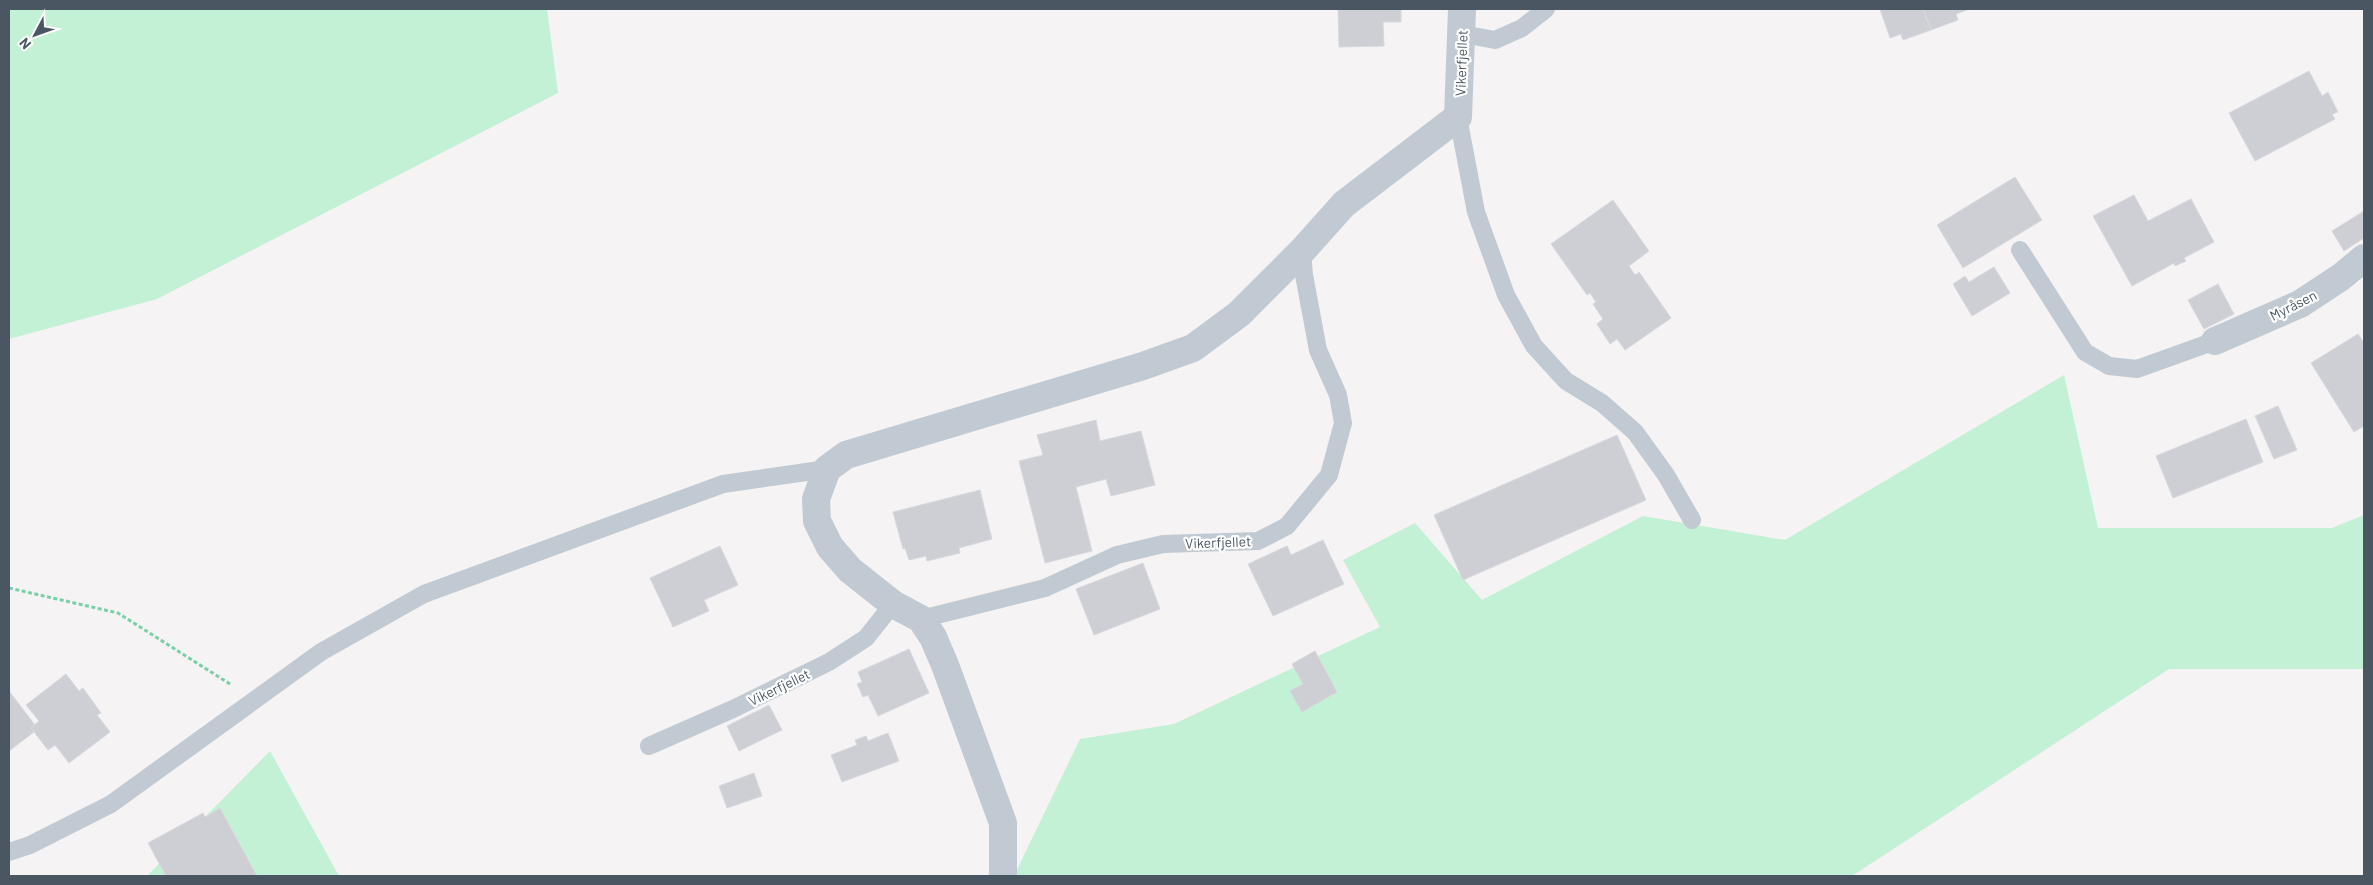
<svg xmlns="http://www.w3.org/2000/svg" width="2373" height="885" font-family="Barlow,sans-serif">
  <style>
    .green { fill: #c3f1d5 }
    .building { fill: #cdcfd5; stroke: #d7d9de }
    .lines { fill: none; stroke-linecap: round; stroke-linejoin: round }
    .path { stroke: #7ad0a6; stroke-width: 3; stroke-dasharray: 4 2.5; stroke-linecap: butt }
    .service { stroke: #c1cad2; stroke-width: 18 }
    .minor { stroke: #c1cad2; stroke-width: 28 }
    .labels { text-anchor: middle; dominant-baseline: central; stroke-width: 4.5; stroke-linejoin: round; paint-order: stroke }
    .street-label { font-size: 14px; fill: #4a5661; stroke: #fff }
  </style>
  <rect width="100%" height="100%" fill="#f5f3f3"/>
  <path class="green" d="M 9,9 L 547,9 L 558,93 L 157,299 L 9,339 Z
    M 2064,375 L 2098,528 L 2332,528 L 2364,515 L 2364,669 L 2169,669 L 1852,876 L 1014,876 L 1080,739 L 1174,724 L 1380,627 L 1343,560 L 1415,523 L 1482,600 L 1643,516 L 1785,540 Z
    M 270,751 L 339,876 L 147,876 Z"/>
  <path class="building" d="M 1338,9 L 1401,9 L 1401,22 L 1383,22 L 1384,46 L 1339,47 Z
    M 1880,9 L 1923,9 L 1931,30 L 1903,40 L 1901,34 L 1890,38 Z
    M 1923,9 L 1967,9 L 1967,10 L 1956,14 L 1958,20 L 1931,30 Z
    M 2309,71 L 2322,96 L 2328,92 L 2338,112 L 2332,114 L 2335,119 L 2255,161 L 2229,113 Z
    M 2015,177 L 2042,220 L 1963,268 L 1937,225 Z
    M 2134,195 L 2148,221 L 2191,199 L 2214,242 L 2184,258 L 2186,261 L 2175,266 L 2174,263 L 2132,286 L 2093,216 Z
    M 1613,200 L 1649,251 L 1629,266 L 1635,275 L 1639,272 L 1671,318 L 1625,350 L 1617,339 L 1610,344 L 1597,324 L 1603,319 L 1593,304 L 1596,302 L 1590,293 L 1587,295 L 1551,244 Z
    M 2364,211 L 2364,238 L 2344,251 L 2332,231 Z
    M 1994,267 L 2010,293 L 1972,316 L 1953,284 L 1965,276 L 1969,282 Z
    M 2218,284 L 2234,314 L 2204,329 L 2188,300 Z
    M 2358,334 L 2364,343 L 2364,426 L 2354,432 L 2311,363 Z
    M 2278,406 L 2297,450 L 2274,459 L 2255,416 Z
    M 2246,419 L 2263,462 L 2173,498 L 2156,456 Z
    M 1096,420 L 1100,441 L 1141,431 L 1155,485 L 1111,496 L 1106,479 L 1076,487 L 1092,551 L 1045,563 L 1019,461 L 1043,455 L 1037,435 Z
    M 1617,435 L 1646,500 L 1463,580 L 1434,515 Z
    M 980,490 L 992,539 L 959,548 L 960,553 L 927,561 L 926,556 L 909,560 L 905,548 L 903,549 L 893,512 Z
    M 1323,540 L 1344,584 L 1273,616 L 1248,564 L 1287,546 L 1291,555 Z
    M 720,546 L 738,585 L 704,600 L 709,611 L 673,627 L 650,578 Z
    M 1143,563 L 1160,609 L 1094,635 L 1076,589 Z
    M 909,649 L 929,693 L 878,716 L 868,695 L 863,697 L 857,684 L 862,682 L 858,672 Z
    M 1315,651 L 1337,692 L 1302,712 L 1290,691 L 1303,684 L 1292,664 Z
    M 66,674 L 79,691 L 83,688 L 101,713 L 97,715 L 110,732 L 69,763 L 55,745 L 48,750 L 31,728 L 39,721 L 26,705 Z
    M 9,691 L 35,725 L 31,728 L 34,732 L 9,751 Z
    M 769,705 L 782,730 L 739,751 L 727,726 Z
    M 888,733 L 899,761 L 842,782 L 831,755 L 857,745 L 855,740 L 866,736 L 868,741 Z
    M 754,773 L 762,796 L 727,808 L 719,786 Z
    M 220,808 L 257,876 L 166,876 L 148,843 L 203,813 L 205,817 Z"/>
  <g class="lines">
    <path class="path" d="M 9,588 L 118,613 L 230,684"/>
    <path class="service" d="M 1463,34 L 1495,40 L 1522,28 L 1546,9
      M 1458,117 L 1476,212 L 1506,295 L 1534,346 L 1566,381 L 1602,403 L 1635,432 L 1666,475 L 1692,520
      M 2020,250 L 2085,352 L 2109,366 L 2137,369 L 2215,341
      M 921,619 L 1045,588 L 1117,555 L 1163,544 L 1258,541 L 1287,526 L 1329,475 L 1343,423 L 1338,395 L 1318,350 L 1304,275 L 1302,251
      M 649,746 L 733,709 L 829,662 L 866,638 L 893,604
      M 9,852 L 30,845 L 111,804 L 321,652 L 424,594 L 723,484 L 827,469"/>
    <path class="minor" d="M 2215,341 L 2300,304 L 2341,277 L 2364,258
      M 1003,876 L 1003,823 L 945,665 L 933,637 L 921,619 L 893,604 L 850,570 L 830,547 L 817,521 L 816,499 L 827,469 L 846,455 L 1143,366 L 1193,348 L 1239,314 L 1302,251 L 1344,204 L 1458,117 L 1462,9"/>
  </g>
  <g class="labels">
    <g class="street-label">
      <text transform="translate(1461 63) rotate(-88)">Vikerfjellet</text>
      <text transform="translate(2293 305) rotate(-27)">Myråsen</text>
      <text transform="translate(1218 542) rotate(-2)">Vikerfjellet</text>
      <text transform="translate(779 687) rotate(-26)">Vikerfjellet</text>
    </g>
  </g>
  <rect width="2373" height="885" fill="none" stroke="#4a5661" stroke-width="20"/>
  <g transform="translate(35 35) rotate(229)" stroke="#ffffff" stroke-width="4" paint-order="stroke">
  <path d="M0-4L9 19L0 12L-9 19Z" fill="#4a5661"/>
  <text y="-8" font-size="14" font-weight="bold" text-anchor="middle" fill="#4a5661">N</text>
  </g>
</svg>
